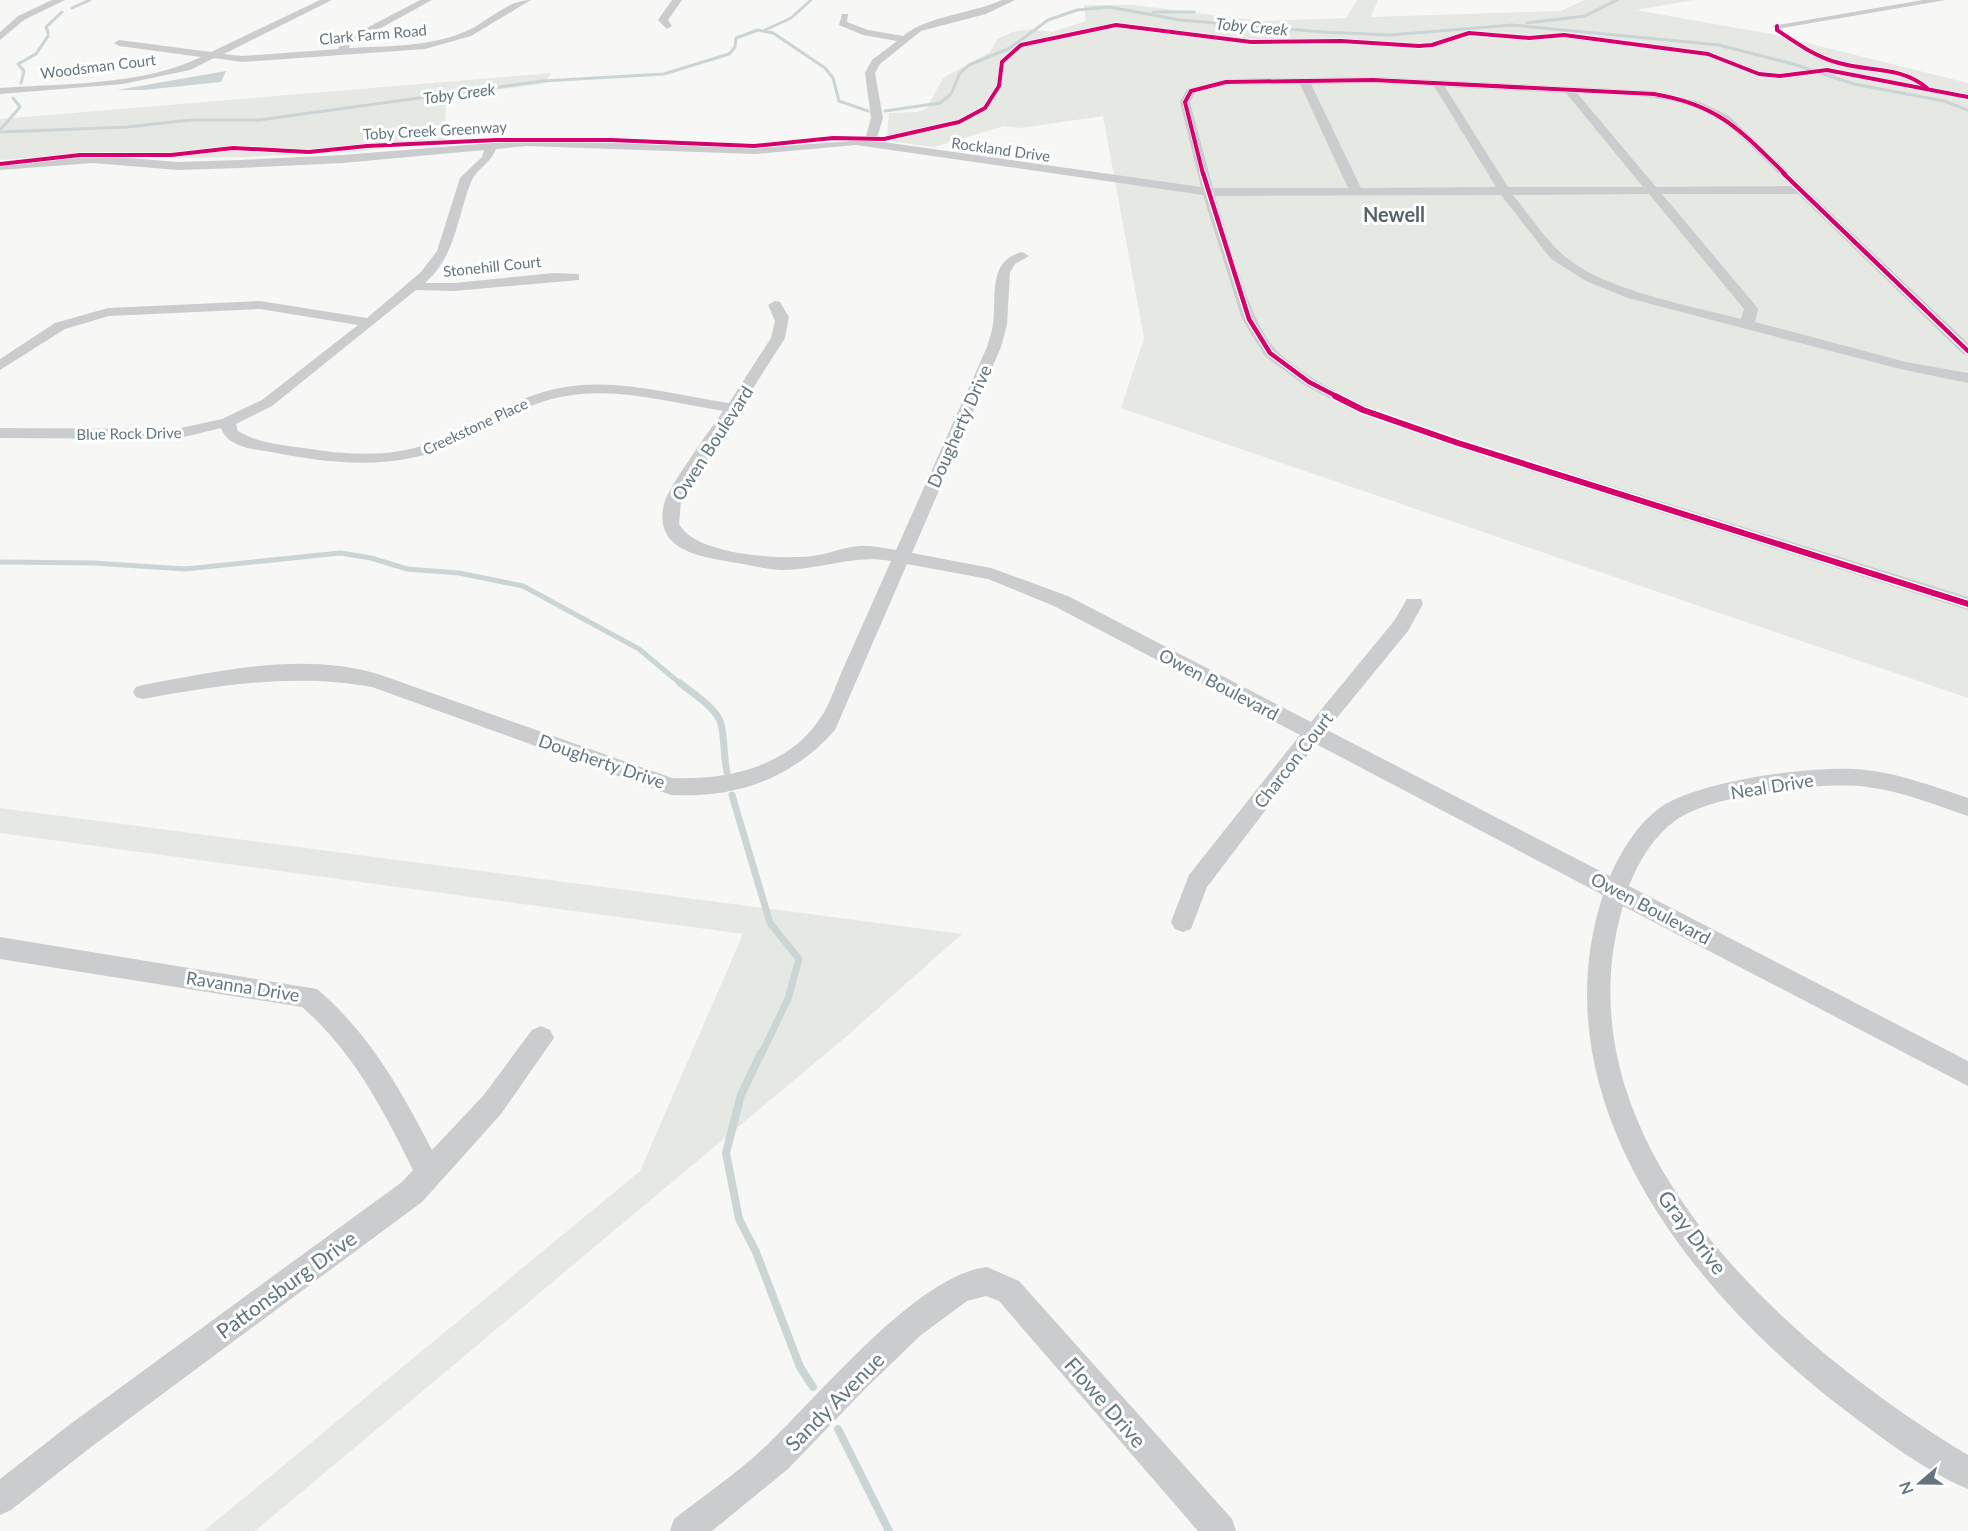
<svg xmlns="http://www.w3.org/2000/svg" width="1968" height="1531" font-family="Lato,sans-serif">
  <style>
    .green { fill: #e6e9e3 }
    .water { fill: #cbd5d6 }
    .lines { fill: none; stroke-linecap: round; stroke-linejoin: round }
    .stream-far3 { stroke: #cbd5d6; stroke-width: 3 }
    .stream-far2 { stroke: #cbd5d6; stroke-width: 5 }
    .stream-far1 { stroke: #cbd5d6; stroke-width: 7 }
    .stream { stroke: #cbd5d6; stroke-width: 8 }
    .minor { fill: #cbcccd; fill-rule: evenodd }
    .cycleway-far2-casing { stroke: #fff; stroke-width: 5 }
    .cycleway-far1-casing { stroke: #fff; stroke-width: 7 }
    .cycleway-casing { stroke: #fff; stroke-width: 9 }
    .cycleway-far2 { stroke: #d6006c; stroke-width: 4 }
    .cycleway-far1 { stroke: #d6006c; stroke-width: 4.5 }
    .cycleway { stroke: #d6006c; stroke-width: 6 }
    .labels { text-anchor: middle; dominant-baseline: central; stroke-width: 6; stroke-linejoin: round; paint-order: stroke }
    .far-street-label { font-size: 15px; fill: #627680; stroke: #fff }
    .far-water-label { font-size: 16px; font-style: italic; fill: #5d767b; stroke: #fff }
    .street-label { font-size: 18px; fill: #627680; stroke: #fff }
    .far-district-label { font-size: 20px; font-weight: bold; fill: #54636b; stroke: #fff }
    .near-street-label { font-size: 21px; fill: #627680; stroke: #fff }
  </style>
  <rect width="100%" height="100%" fill="#f7f7f6"/>
  <path class="green" d="M 1357,0 L 1378,0 L 1371,17 L 1561,11 L 1584,0 L 1693,0 L 1636,10 L 1771,34 L 1968,83 L 1968,698 L 1121,408 L 1144,338 L 1103,116 L 1021,128 L 1004,126 L 934,147 L 894,142 L 887,137 L 889,113 L 917,112 L 927,108 L 943,78 L 990,52 L 997,39 L 1012,32 L 1030,29 L 1052,32 L 1086,21 L 1084,5 L 1134,5 L 1262,21 L 1346,18 Z
    M 551,73 L 543,84 L 446,96 L 445,142 L 352,152 L 246,157 L 175,158 L 107,152 L 0,160 L 0,119 Z
    M 0,808 L 962,934 L 848,1035 L 255,1531 L 204,1531 L 640,1171 L 743,934 L 0,833 Z"/>
  <path class="water" d="M 226,71 L 221,82 L 144,90 L 117,90 Z"/>
  <g class="lines">
    <path class="stream-far3" d="M 72,8 L 90,0
      M 1153,12 L 1194,12
      M 1527,23 L 1585,16 L 1617,0
      M 765,30 L 791,18 L 811,0
      M 48,33 L 46,27 L 62,12
      M 21,83 L 24,71 L 18,64 L 36,54 L 48,36
      M 885,111 L 940,103 L 951,94 L 960,73 L 969,65 L 1010,48 L 1048,20 L 1077,10 L 1109,7 L 1180,20 L 1323,32 L 1390,35 L 1512,25 L 1719,45 L 1793,64 L 1854,84 L 1944,101 L 1968,110
      M 0,130 L 20,107 L 13,98
      M 0,132 L 127,127 L 191,120 L 259,120 L 543,81 L 664,74 L 729,54 L 735,47 L 736,38 L 758,30 L 773,33 L 825,68 L 833,78 L 839,101 L 868,111"/>
    <path class="stream-far2" d="M 0,562 L 93,563 L 185,569 L 340,553 L 371,558 L 407,569 L 459,573 L 523,586 L 639,649 L 682,685"/>
    <path class="stream-far1" d="M 680,683 C 692,693 717,708 721,724 C 725,739 723,755 727,772
      M 732,795 L 770,923 L 799,959 L 788,999 L 761,1055"/>
    <path class="stream" d="M 761,1053 L 741,1095 L 726,1153 L 739,1219 L 756,1252 L 800,1367 L 813,1387
      M 838,1429 L 889,1531"/>
    <path class="minor" d="M 52,0 L 65,0 L 24,20 L 0,40 L 0,32 L 18,16 Z
      M 320,0 L 332,0 L 224,54 L 242,56 L 338,49 L 342,41 L 420,0 L 432,0 L 350,45 L 349,48 C 387,46 428,47 464,32 C 487,23 506,0 531,0 L 471,36 L 425,49 L 242,62 L 214,58 L 190,70 L 123,84 L 0,94 L 0,88 C 65,83 141,86 201,57 L 119,46 L 114,43 L 119,40 L 211,52 Z
      M 672,0 L 682,0 L 668,20 L 672,26 L 667,29 L 658,20 Z
      M 1002,0 L 1015,0 L 986,14 L 921,31 L 880,64 L 875,73 L 883,118 L 876,141 L 1201,187 L 1180,102 L 1187,89 L 1226,79 L 1373,77 L 1654,91 L 1700,102 L 1728,115 L 1968,343 L 1968,355 L 1963,354 L 1798,194 L 1662,194 L 1756,306 L 1758,309 L 1755,322 L 1906,362 L 1968,373 L 1968,383 L 1900,369 L 1628,298 L 1586,281 L 1551,259 L 1501,195 L 1215,196 C 1228,235 1249,324 1277,351 C 1342,413 1487,447 1573,474 C 1705,515 1836,556 1968,597 L 1968,610 L 1452,446 L 1358,413 L 1304,385 L 1265,356 L 1242,319 L 1203,195 L 856,145 L 755,154 L 527,146 L 496,149 C 491,163 476,169 471,182 C 457,217 456,256 425,283 L 454,283 L 554,273 L 579,274 L 579,280 L 454,291 L 416,290 L 272,406 L 236,424 L 238,431 C 258,443 282,445 304,448 C 346,455 390,458 431,443 C 477,426 515,395 565,387 C 619,378 676,395 729,403 L 771,338 L 775,321 L 768,305 L 775,301 L 780,302 L 789,317 L 785,338 L 681,501 L 679,524 C 695,555 781,560 813,556 C 829,554 843,547 859,546 C 871,545 883,548 896,550 L 987,347 C 989,339 992,332 993,324 C 997,296 987,261 1022,252 L 1029,256 L 1015,264 L 1010,272 L 1007,325 L 1001,347 L 912,553 L 991,568 L 1068,596 L 1311,722 L 1394,621 L 1407,599 L 1421,599 L 1423,604 L 1408,631 L 1327,730 L 1610,876 C 1622,850 1637,824 1661,807 C 1701,780 1819,764 1867,770 C 1901,774 1935,787 1968,798 L 1968,816 C 1935,805 1902,791 1867,787 C 1824,781 1711,794 1676,820 C 1654,836 1639,860 1629,886 L 1968,1061 L 1968,1086 L 1623,906 C 1553,1143 1788,1346 1968,1455 L 1968,1489 C 1925,1471 1883,1439 1846,1411 C 1692,1294 1536,1100 1603,895 L 1316,744 L 1207,887 L 1191,929 L 1183,932 L 1175,929 L 1171,922 L 1189,875 L 1300,735 L 1054,606 L 988,579 L 907,564 L 835,730 C 792,779 736,798 671,795 L 372,687 C 293,673 221,685 143,699 L 136,697 L 133,692 L 136,687 L 143,685 C 220,671 304,651 381,675 L 672,778 C 726,780 786,768 819,720 C 831,704 837,680 846,662 C 861,628 876,595 891,561 C 853,554 820,570 782,570 C 767,570 751,565 737,563 C 702,557 653,552 664,504 C 668,487 711,429 723,411 C 672,403 618,387 566,396 C 528,402 495,424 462,441 C 400,471 337,465 271,452 C 254,449 228,448 221,428 L 176,439 L 0,438 L 0,428 L 176,429 L 222,419 L 262,400 L 358,325 L 260,309 L 109,316 L 65,329 L 0,370 L 0,359 L 55,323 L 108,308 L 260,301 L 367,318 L 421,272 L 437,251 L 460,178 L 482,157 L 484,150 L 343,163 L 240,168 L 178,170 L 93,163 L 0,170 L 0,162 L 93,155 L 178,162 L 240,160 L 343,155 L 527,140 L 755,148 L 865,140 L 871,118 L 865,73 L 872,60 L 897,41 L 863,35 L 839,25 L 842,14 L 848,14 L 847,22 L 868,30 L 903,36 C 929,15 971,14 1002,0 ZM 1373,83 L 1434,86 L 1496,187 L 1361,188 L 1311,84 ZM 1300,84 L 1348,188 L 1213,188 L 1190,102 L 1195,93 L 1226,85 ZM 1445,87 L 1566,93 L 1643,187 L 1508,187 ZM 1577,93 C 1629,96 1685,93 1728,126 C 1750,143 1770,166 1791,186 L 1656,187 ZM 1649,194 L 1744,309 L 1741,319 C 1689,305 1599,290 1560,252 C 1543,236 1528,213 1513,195 Z
      M 1923,0 L 1946,0 L 1777,29 L 1772,26 Z
      M 0,937 L 317,989 C 369,1033 401,1090 432,1150 L 483,1096 L 532,1030 L 541,1026 L 550,1030 L 554,1038 L 501,1114 L 422,1202 L 91,1447 L 11,1510 L 0,1515 L 0,1479 L 69,1425 L 402,1182 L 413,1170 C 384,1111 353,1051 302,1007 L 0,959 Z
      M 987,1267 L 1019,1281 L 1232,1519 L 1236,1531 L 1198,1531 L 999,1301 L 986,1296 L 967,1301 L 921,1335 L 866,1388 L 788,1469 L 712,1531 L 670,1531 L 674,1519 C 705,1495 739,1472 767,1445 C 819,1396 917,1275 987,1267 Z"/>
    <defs>
      <path id="cycleway-far2" d="M 1777,26 L 1777,30 C 1796,43 1816,57 1839,63 C 1870,72 1901,66 1927,88
        M 0,164 L 80,155 L 171,155 L 233,148 L 309,152 L 367,146 L 497,140 L 611,140 L 754,146 L 833,138 L 884,139 L 959,122 L 985,108 L 999,86 L 1002,62 L 1021,45 L 1116,25 L 1251,42 L 1341,41 L 1419,46 L 1432,45 L 1469,33 L 1529,38 L 1564,35 L 1708,54 L 1759,74 L 1780,76 L 1827,70 L 1968,97
        M 1203,174 L 1185,102 L 1191,91 L 1226,82 L 1373,80 L 1654,94 C 1719,105 1740,130 1785,174"/>
      <path id="cycleway-far1" d="M 1203,173 L 1249,319 L 1270,353 L 1309,382 L 1338,397
        M 1783,173 L 1968,351"/>
      <path id="cycleway" d="M 1335,396 L 1363,410 L 1458,443 L 1968,604"/>
    </defs>
    <use href="#cycleway-far2" class="cycleway-far2-casing"/>
    <use href="#cycleway-far1" class="cycleway-far1-casing"/>
    <use href="#cycleway" class="cycleway-casing"/>
    <use href="#cycleway-far2" class="cycleway-far2"/>
    <use href="#cycleway-far1" class="cycleway-far1"/>
    <use href="#cycleway" class="cycleway"/>
  </g>
  <g class="labels">
    <g class="far-street-label">
      <text transform="translate(373 34) rotate(-5)">Clark Farm Road</text>
      <text transform="translate(98 66) rotate(-7)">Woodsman Court</text>
      <text transform="translate(435 130) rotate(-3)">Toby Creek Greenway</text>
      <text transform="translate(1001 149) rotate(8)">Rockland Drive</text>
      <text transform="translate(492 266) rotate(-6)">Stonehill Court</text>
      <text transform="translate(475 426) rotate(-25)">Creekstone Place</text>
      <text transform="translate(129 433) rotate(-1)">Blue Rock Drive</text>
    </g>
    <g class="far-water-label">
      <text transform="translate(1252 26) rotate(5)">Toby Creek</text>
      <text transform="translate(459 93) rotate(-8)">Toby Creek</text>
    </g>
    <g class="street-label">
      <text transform="translate(959 426) rotate(-66)">Dougherty Drive</text>
      <text transform="translate(712 443) rotate(-57)">Owen Boulevard</text>
      <text transform="translate(1219 684) rotate(28)">Owen Boulevard</text>
      <text transform="translate(1293 760) rotate(-52)">Charcon Court</text>
      <text transform="translate(602 761) rotate(19)">Dougherty Drive</text>
      <text transform="translate(1772 786) rotate(-9)">Neal Drive</text>
      <text transform="translate(1651 908) rotate(28)">Owen Boulevard</text>
      <text transform="translate(243 986) rotate(9)">Ravanna Drive</text>
    </g>
    <g class="far-district-label">
      <text x="1394" y="214">Newell</text>
    </g>
    <g class="near-street-label">
      <text transform="translate(1693 1232) rotate(53)">Gray Drive</text>
      <text transform="translate(286 1284) rotate(-36)">Pattonsburg Drive</text>
      <text transform="translate(834 1401) rotate(-45)">Sandy Avenue</text>
      <text transform="translate(1106 1402) rotate(49)">Flowe Drive</text>
    </g>
  </g>
  <g transform="translate(1920 1483) rotate(250)" stroke="#ffffff" stroke-width="4.5" paint-order="stroke">
  <path d="M0-4.5L10 22L0 15L-10 22Z" fill="#627680"/>
  <text y="-9" font-size="16" font-weight="bold" text-anchor="middle" fill="#627680">N</text>
  </g>
</svg>
